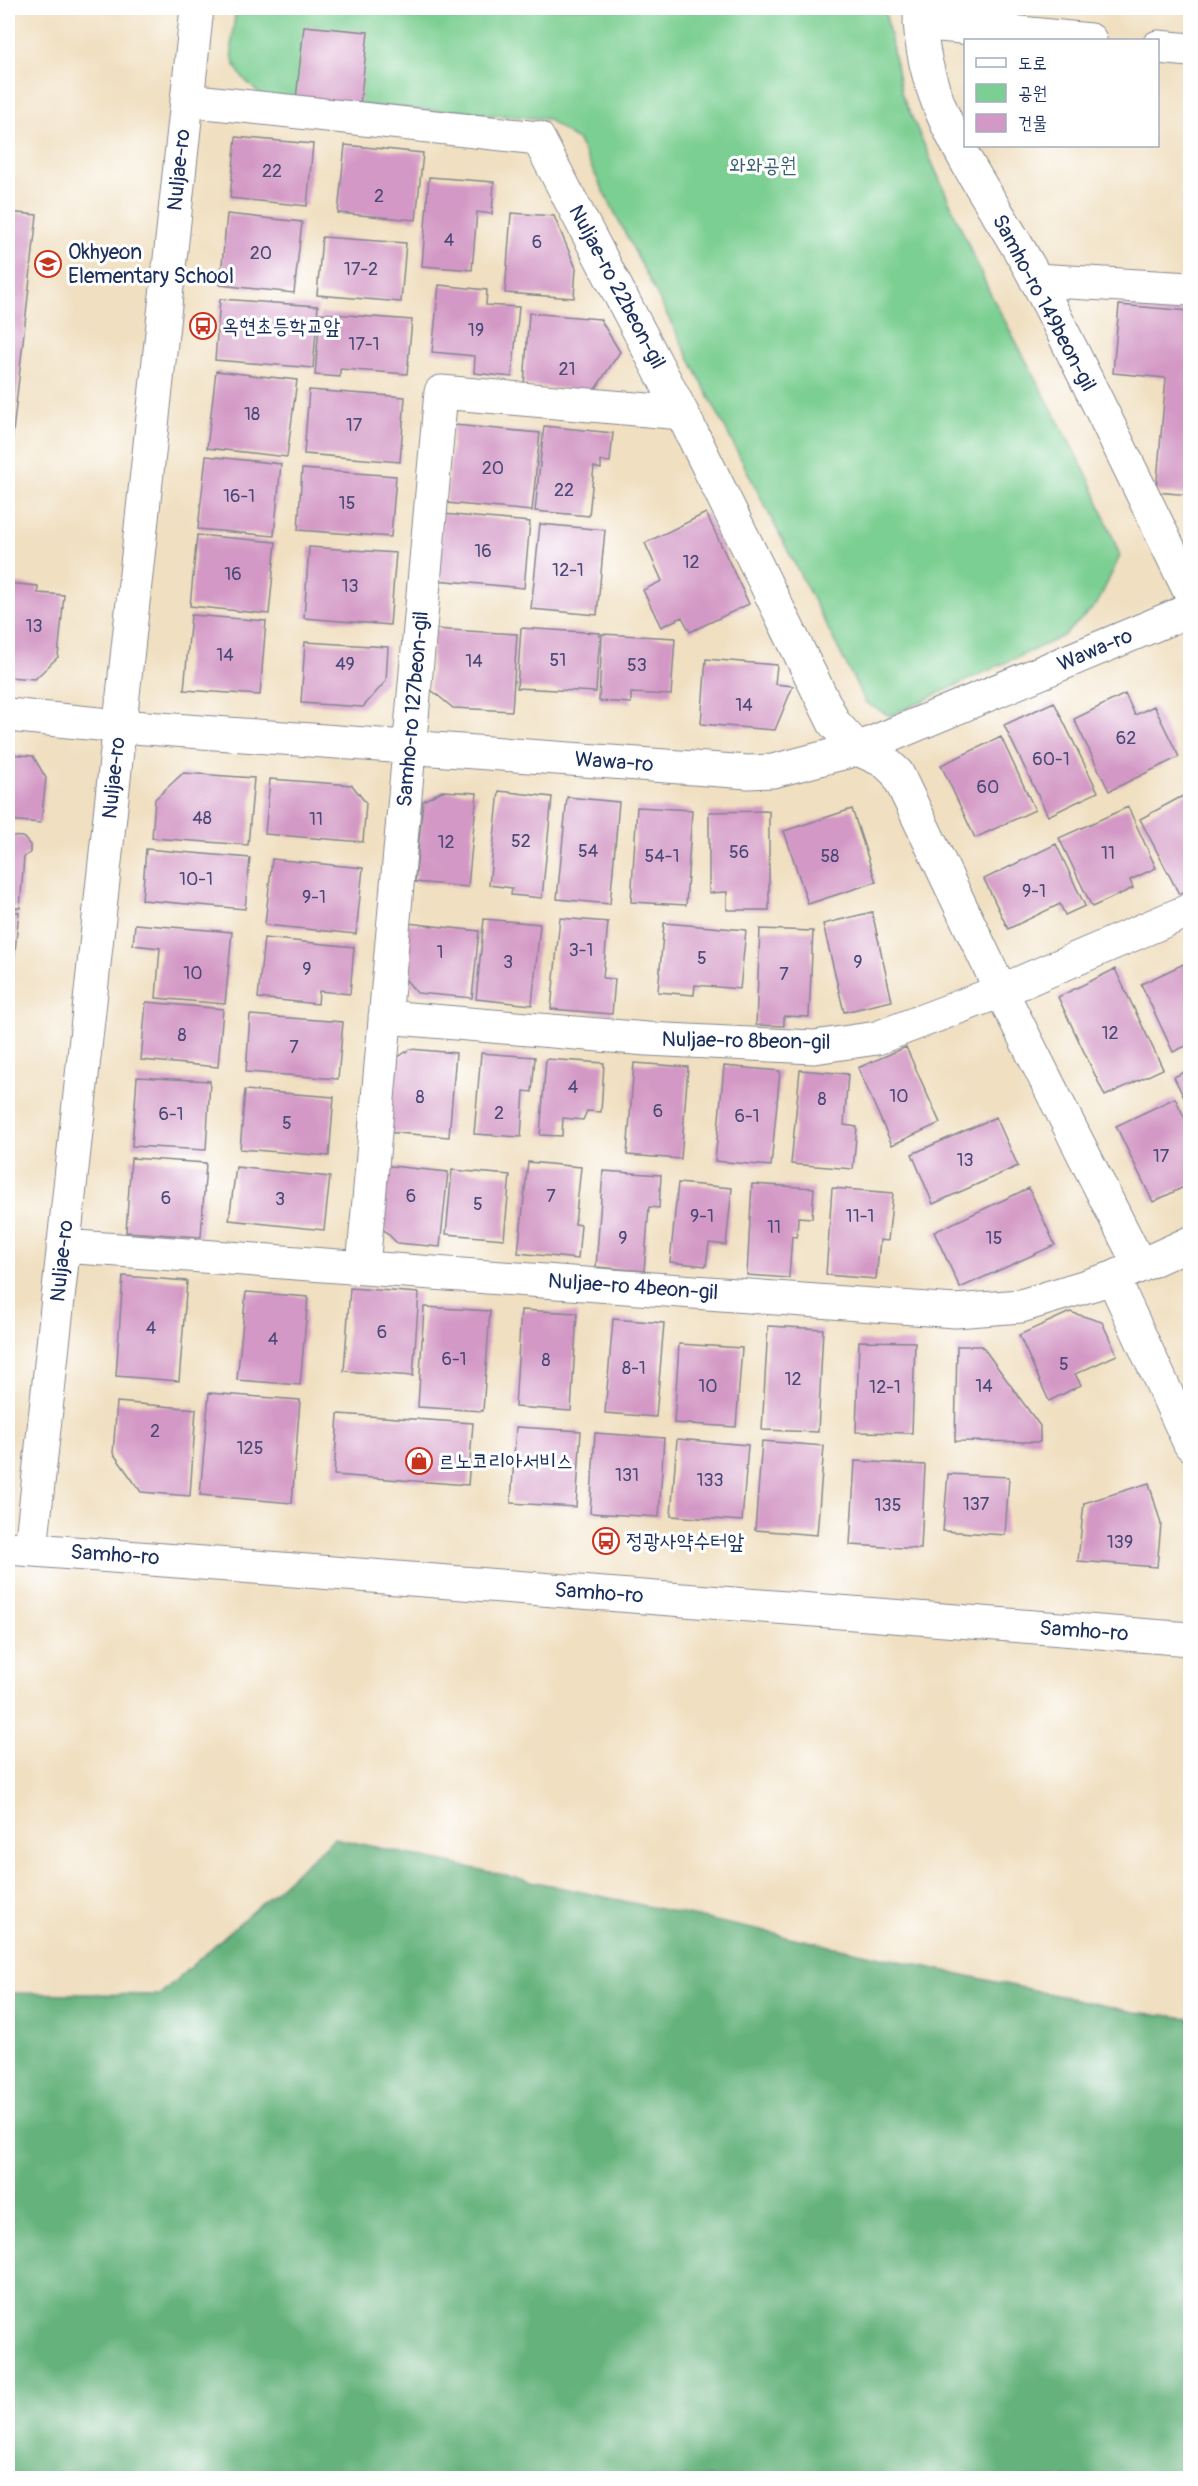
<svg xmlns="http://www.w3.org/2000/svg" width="1198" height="2486" font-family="Pangolin,'Poor Story',sans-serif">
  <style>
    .green { fill: #7ccf92; stroke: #4c7f78; stroke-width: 1.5 }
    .forest { fill: #65b27c; stroke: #40706d; stroke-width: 1.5 }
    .building { fill: #d398c5 }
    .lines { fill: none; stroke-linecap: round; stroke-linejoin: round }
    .minor-casing { stroke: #86878f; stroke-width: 35 }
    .major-casing { stroke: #86878f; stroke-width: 35 }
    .minor { stroke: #fff; stroke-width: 33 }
    .major { stroke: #fff; stroke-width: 33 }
    .labels { text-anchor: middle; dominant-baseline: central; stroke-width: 6; stroke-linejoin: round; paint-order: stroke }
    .number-label { font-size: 18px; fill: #494978 }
    .park-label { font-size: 21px; fill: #385f6e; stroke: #fff }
    .street-label { font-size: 21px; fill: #1b2f5e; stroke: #fff }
    .poi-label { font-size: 21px; fill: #1b2f5e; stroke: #fff; text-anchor: start }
  </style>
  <rect width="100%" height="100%" fill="#fff"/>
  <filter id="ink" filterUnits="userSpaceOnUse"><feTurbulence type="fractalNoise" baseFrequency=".0167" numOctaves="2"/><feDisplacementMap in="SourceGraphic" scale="12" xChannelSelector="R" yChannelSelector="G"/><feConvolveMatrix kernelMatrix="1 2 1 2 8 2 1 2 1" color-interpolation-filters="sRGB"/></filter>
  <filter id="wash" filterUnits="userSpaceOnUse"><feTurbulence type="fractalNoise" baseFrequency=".008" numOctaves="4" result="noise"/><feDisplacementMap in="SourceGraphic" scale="24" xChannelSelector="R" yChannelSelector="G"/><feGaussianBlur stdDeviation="1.35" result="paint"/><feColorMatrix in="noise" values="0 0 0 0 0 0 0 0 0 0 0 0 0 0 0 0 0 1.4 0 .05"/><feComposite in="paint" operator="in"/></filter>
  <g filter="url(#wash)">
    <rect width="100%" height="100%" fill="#f0dfc0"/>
    <path class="green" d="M 236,8 L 887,8 L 886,16 L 902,95 L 989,291 L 1092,485 L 1120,556 L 1097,604 L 1063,636 L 890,716 L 866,703 L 578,141 L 547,119 L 266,98 C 224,68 230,54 236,8 Z"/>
    <path class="forest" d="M 334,1838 L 1134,2012 L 1190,2018 L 1190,2478 L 8,2478 L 8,1993 L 159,1995 Z"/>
    <g id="blocks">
      <path class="building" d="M 304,26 L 368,32 L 360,105 L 296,99 Z
        M 236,137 L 313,144 L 307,206 L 230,198 Z
        M 345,145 L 423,153 L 416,220 L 338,213 Z
        M 429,177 L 494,182 L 492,214 L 477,212 L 472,270 L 422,266 Z
        M 8,212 L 37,215 L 10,459 L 8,458 Z
        M 511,213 L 554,216 L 576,268 L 574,298 L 505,293 Z
        M 227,214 L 302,222 L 294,293 L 220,285 Z
        M 322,237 L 406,243 L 401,302 L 317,295 Z
        M 439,285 L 487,290 L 486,305 L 519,307 L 512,377 L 474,373 L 475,356 L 432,352 Z
        M 220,299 L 318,306 L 313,368 L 215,360 Z
        M 1119,305 L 1190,311 L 1190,495 L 1156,492 L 1166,378 L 1113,373 Z
        M 320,313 L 412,320 L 407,374 L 340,369 L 340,377 L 315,375 Z
        M 529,313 L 600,319 L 620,352 L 594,391 L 524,385 Z
        M 216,371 L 297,380 L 287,457 L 207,448 Z
        M 309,390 L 405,397 L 400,462 L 304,454 Z
        M 454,425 L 540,433 L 532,511 L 446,503 Z
        M 544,426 L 613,433 L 610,462 L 601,461 L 601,469 L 594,467 L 589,516 L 535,511 Z
        M 206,456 L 281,464 L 274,536 L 198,529 Z
        M 302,469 L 396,476 L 391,537 L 298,530 Z
        M 706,513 L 749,604 L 690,632 L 682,617 L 661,627 L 643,590 L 662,581 L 645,543 Z
        M 443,514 L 530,522 L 524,588 L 436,580 Z
        M 540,524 L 605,530 L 597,615 L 531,609 Z
        M 197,535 L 276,542 L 269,614 L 190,606 Z
        M 309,547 L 396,553 L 390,625 L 304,618 Z
        M 8,583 L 38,586 L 38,593 L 64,595 L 58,657 L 35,679 L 8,677 Z
        M 191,615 L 266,621 L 260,695 L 184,690 Z
        M 521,628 L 600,633 L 596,692 L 517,688 Z
        M 434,629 L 517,634 L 512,711 L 453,708 L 430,689 Z
        M 602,634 L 675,638 L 671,695 L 631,693 L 631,703 L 599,701 Z
        M 305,642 L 388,647 L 386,681 L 363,707 L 301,703 Z
        M 706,659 L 777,665 L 775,684 L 793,686 L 775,730 L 701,724 Z
        M 1125,694 L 1135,715 L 1154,706 L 1179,757 L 1109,791 L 1074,719 Z
        M 1054,702 L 1098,792 L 1048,816 L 1004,725 Z
        M 1001,737 L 1035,810 L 975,838 L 941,765 Z
        M 8,754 L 33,756 L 46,778 L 41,823 L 8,820 Z
        M 183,773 L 254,778 L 248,845 L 152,838 L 155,799 Z
        M 270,779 L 352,785 L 366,803 L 363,842 L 265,834 Z
        M 442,791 L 477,793 L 468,887 L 415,882 L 423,801 Z
        M 499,791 L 552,797 L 542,898 L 511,895 L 512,888 L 489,885 Z
        M 1190,792 L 1190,889 L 1179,894 L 1140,819 Z
        M 567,797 L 619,802 L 610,904 L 557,899 Z
        M 637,807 L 692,810 L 686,905 L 631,902 Z
        M 1128,807 L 1156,868 L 1130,880 L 1133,888 L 1092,907 L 1059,838 Z
        M 852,809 L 876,882 L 808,904 L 784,831 Z
        M 769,811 L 769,910 L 727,910 L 727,892 L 709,893 L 709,812 Z
        M 8,836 L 23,837 L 30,845 L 30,853 L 24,857 L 20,908 L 8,907 Z
        M 1056,844 L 1085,906 L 1065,915 L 1060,904 L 1008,929 L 984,879 Z
        M 146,849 L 250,858 L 245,909 L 142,900 Z
        M 272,859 L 363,868 L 356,934 L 265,925 Z
        M 8,911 L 19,912 L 12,980 L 8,979 Z
        M 872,912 L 892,1001 L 844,1012 L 823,924 Z
        M 560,918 L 608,922 L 603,978 L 615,979 L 612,1014 L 551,1009 Z
        M 484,919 L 540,924 L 532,1005 L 476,999 Z
        M 407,923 L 479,931 L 472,998 L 417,993 L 401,974 Z
        M 664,923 L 746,930 L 740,989 L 695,985 L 694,995 L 658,992 Z
        M 135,924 L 232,932 L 225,1004 L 156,998 L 160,948 L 133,945 Z
        M 760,929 L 813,931 L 809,1017 L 784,1016 L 784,1026 L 756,1025 Z
        M 264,938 L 354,947 L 350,994 L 319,991 L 318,1004 L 258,998 Z
        M 1190,961 L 1190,1044 L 1173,1052 L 1141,984 Z
        M 1115,969 L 1163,1069 L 1105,1096 L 1058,997 Z
        M 8,989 L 11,989 L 9,1012 L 8,1012 Z
        M 146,1002 L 223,1009 L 218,1067 L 141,1060 Z
        M 250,1015 L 343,1022 L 338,1079 L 246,1072 Z
        M 906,1047 L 940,1123 L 892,1145 L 858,1068 Z
        M 410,1049 L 456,1053 L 449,1137 L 384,1132 L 391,1062 Z
        M 481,1053 L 535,1057 L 532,1092 L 524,1091 L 521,1137 L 474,1134 Z
        M 546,1059 L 604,1063 L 601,1112 L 587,1111 L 583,1120 L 563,1118 L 562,1136 L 540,1135 Z
        M 634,1063 L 688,1067 L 681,1159 L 627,1155 Z
        M 724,1066 L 780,1071 L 771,1166 L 715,1161 Z
        M 1190,1069 L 1190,1110 L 1174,1077 Z
        M 800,1070 L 848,1074 L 844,1125 L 857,1127 L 853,1169 L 791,1164 Z
        M 137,1077 L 210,1081 L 206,1150 L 132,1146 Z
        M 245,1090 L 334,1097 L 329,1156 L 240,1149 Z
        M 1175,1098 L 1190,1129 L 1190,1184 L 1153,1202 L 1116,1126 Z
        M 996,1117 L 1018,1166 L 933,1204 L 912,1154 Z
        M 131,1158 L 206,1163 L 201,1237 L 126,1232 Z
        M 528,1162 L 581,1167 L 575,1224 L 581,1225 L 578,1259 L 518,1253 Z
        M 381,1165 L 448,1172 L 440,1247 L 397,1243 L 375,1221 Z
        M 236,1167 L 330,1177 L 324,1230 L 229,1220 Z
        M 452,1170 L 510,1175 L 504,1239 L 446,1234 Z
        M 603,1171 L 661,1175 L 659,1208 L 649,1207 L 644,1271 L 596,1267 Z
        M 678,1183 L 732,1188 L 726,1245 L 709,1243 L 706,1266 L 670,1262 Z
        M 752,1184 L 814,1188 L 812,1218 L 798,1217 L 797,1237 L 792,1236 L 789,1278 L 747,1275 Z
        M 832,1188 L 893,1193 L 888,1241 L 880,1240 L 876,1279 L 826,1275 Z
        M 1029,1188 L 1055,1245 L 960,1288 L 934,1232 Z
        M 123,1276 L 187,1281 L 179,1381 L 116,1376 Z
        M 350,1288 L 419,1293 L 413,1376 L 344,1371 Z
        M 246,1292 L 308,1297 L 300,1385 L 237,1380 Z
        M 424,1307 L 490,1311 L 483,1411 L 418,1407 Z
        M 521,1310 L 577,1313 L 571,1411 L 515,1407 Z
        M 1070,1312 L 1102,1322 L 1117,1355 L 1075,1374 L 1081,1385 L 1049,1401 L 1019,1335 Z
        M 613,1319 L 664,1323 L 656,1417 L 605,1413 Z
        M 768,1326 L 823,1329 L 818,1432 L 762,1430 Z
        M 859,1341 L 915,1342 L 912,1433 L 856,1432 Z
        M 679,1344 L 742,1348 L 736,1427 L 674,1423 Z
        M 957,1346 L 982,1346 L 1040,1426 L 1040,1442 L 955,1441 Z
        M 209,1393 L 300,1400 L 292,1503 L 200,1495 Z
        M 117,1402 L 196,1409 L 190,1496 L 141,1492 L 113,1453 Z
        M 338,1414 L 473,1423 L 468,1485 L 334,1475 Z
        M 516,1427 L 581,1431 L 576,1507 L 511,1503 Z
        M 595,1433 L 664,1438 L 659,1517 L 590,1513 Z
        M 677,1439 L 748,1445 L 742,1521 L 671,1516 Z
        M 762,1441 L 824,1446 L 817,1535 L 755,1530 Z
        M 855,1461 L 925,1465 L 921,1549 L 850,1545 Z
        M 948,1474 L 1009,1477 L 1005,1535 L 943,1531 Z
        M 1149,1483 L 1161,1524 L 1157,1567 L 1078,1561 L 1084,1503 Z"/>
    </g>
  </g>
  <g filter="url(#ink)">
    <use href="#blocks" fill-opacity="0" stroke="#86878f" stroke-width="1.5"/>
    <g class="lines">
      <defs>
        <path id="minor" d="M 920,8 C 918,113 992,194 1038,283 C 1090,385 1140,489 1190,592
          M 920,23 L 1090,40
          M 1158,47 L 1190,50
          M 187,100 L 538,138 L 682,413 L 834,723 L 858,749 L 884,761 L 897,773 L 1001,991 L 1140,1266
          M 1036,280 L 1190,289
          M 8,715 L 119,726 L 748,772 L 773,771 L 858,749 L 1190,610
          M 385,1017 L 647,1039 L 814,1047 L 877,1038 L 1001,991 L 1190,910
          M 63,1246 L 955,1311 L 1021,1306 L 1113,1278 L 1190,1243
          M 363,1267 L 441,392 L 682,413
          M 1113,1278 L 1190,1444
          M 31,1549 L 197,8"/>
        <path id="major" d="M 8,1548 L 1190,1639"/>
      </defs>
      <use href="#minor" class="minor-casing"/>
      <use href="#major" class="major-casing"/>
      <use href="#minor" class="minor"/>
      <use href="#major" class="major"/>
    </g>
  </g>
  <defs>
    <symbol id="school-ring" viewBox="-11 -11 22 22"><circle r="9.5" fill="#fff" stroke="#c8321e" stroke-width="1.5"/><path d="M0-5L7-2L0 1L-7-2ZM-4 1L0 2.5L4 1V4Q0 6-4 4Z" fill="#c8321e"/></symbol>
    <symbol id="bus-ring" viewBox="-11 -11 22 22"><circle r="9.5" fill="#fff" stroke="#c8321e" stroke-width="1.5"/><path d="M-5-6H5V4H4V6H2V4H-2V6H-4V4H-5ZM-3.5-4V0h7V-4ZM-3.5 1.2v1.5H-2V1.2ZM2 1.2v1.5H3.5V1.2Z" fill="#c8321e"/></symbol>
    <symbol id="shop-ring" viewBox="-11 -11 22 22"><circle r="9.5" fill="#fff" stroke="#c8321e" stroke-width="1.5"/><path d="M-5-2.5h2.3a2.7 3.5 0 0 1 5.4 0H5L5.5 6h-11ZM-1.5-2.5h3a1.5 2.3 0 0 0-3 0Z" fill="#c8321e"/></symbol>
  </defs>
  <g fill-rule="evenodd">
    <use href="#school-ring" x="33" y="249" width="30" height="30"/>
    <use href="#bus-ring" x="188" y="311" width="30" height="30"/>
    <use href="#shop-ring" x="404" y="1446" width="30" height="30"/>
    <use href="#bus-ring" x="591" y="1526" width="30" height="30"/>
  </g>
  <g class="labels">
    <g class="number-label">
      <text x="272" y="171">22</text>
      <text x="379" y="196">2</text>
      <text x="449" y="240">4</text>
      <text x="537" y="242">6</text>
      <text x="261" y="253">20</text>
      <text x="361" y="269">17-2</text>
      <text x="476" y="330">19</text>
      <text x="364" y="344">17-1</text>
      <text x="567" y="369">21</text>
      <text x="252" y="414">18</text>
      <text x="354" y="425">17</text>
      <text x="493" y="468">20</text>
      <text x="564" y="490">22</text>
      <text x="239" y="496">16-1</text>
      <text x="347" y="503">15</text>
      <text x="483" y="551">16</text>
      <text x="691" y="562">12</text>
      <text x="568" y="570">12-1</text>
      <text x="233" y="574">16</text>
      <text x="350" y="586">13</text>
      <text x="34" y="626">13</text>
      <text x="225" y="655">14</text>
      <text x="558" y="660">51</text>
      <text x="474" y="661">14</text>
      <text x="345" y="664">49</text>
      <text x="637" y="665">53</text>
      <text x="744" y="705">14</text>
      <text x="1126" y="738">62</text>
      <text x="1051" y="759">60-1</text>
      <text x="988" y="787">60</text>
      <text x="202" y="818">48</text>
      <text x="316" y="819">11</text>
      <text x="521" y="841">52</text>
      <text x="446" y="842">12</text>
      <text x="588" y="851">54</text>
      <text x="739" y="852">56</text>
      <text x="1108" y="853">11</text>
      <text x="662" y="856">54-1</text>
      <text x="830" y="856">58</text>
      <text x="196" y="879">10-1</text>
      <text x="1034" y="891">9-1</text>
      <text x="314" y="897">9-1</text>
      <text x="581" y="950">3-1</text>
      <text x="440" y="952">1</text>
      <text x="702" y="958">5</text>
      <text x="508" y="962">3</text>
      <text x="858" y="962">9</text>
      <text x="307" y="969">9</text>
      <text x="193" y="973">10</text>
      <text x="784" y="974">7</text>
      <text x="1110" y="1033">12</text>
      <text x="182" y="1035">8</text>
      <text x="294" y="1047">7</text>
      <text x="573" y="1087">4</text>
      <text x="899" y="1096">10</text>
      <text x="420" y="1097">8</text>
      <text x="822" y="1099">8</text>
      <text x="658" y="1111">6</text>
      <text x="499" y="1113">2</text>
      <text x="171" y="1114">6-1</text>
      <text x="747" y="1116">6-1</text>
      <text x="287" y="1123">5</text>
      <text x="1161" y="1156">17</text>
      <text x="965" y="1160">13</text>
      <text x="411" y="1196">6</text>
      <text x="551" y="1196">7</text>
      <text x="166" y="1198">6</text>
      <text x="280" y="1199">3</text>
      <text x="478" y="1204">5</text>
      <text x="702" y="1216">9-1</text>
      <text x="860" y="1216">11-1</text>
      <text x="774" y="1227">11</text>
      <text x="623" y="1238">9</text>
      <text x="994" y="1238">15</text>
      <text x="151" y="1328">4</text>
      <text x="382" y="1332">6</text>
      <text x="273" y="1339">4</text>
      <text x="454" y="1359">6-1</text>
      <text x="546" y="1360">8</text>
      <text x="1064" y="1364">5</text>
      <text x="634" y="1368">8-1</text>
      <text x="793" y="1379">12</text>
      <text x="708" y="1386">10</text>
      <text x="984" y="1386">14</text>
      <text x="885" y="1387">12-1</text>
      <text x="155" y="1431">2</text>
      <text x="250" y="1448">125</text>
      <text x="627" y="1475">131</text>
      <text x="710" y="1480">133</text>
      <text x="976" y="1504">137</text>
      <text x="888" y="1505">135</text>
      <text x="1120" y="1542">139</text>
    </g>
    <g class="park-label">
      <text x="763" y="165">와와공원</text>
    </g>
    <g class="street-label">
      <text transform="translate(179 170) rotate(-84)">Nuljae-ro</text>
      <text transform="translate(617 287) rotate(62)">Nuljae-ro 22beon-gil</text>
      <text transform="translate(1044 303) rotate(62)">Samho-ro 149beon-gil</text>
      <text transform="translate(1095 650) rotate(-23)">Wawa-ro</text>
      <text transform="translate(413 709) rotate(-85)">Samho-ro 127beon-gil</text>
      <text transform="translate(614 762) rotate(4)">Wawa-ro</text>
      <text transform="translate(114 778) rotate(-84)">Nuljae-ro</text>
      <text transform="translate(746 1041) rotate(1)">Nuljae-ro 8beon-gil</text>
      <text transform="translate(62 1261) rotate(-84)">Nuljae-ro</text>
      <text transform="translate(633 1287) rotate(4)">Nuljae-ro 4beon-gil</text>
      <text transform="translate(115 1555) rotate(4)">Samho-ro</text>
      <text transform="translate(599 1593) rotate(4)">Samho-ro</text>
      <text transform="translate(1084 1631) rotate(4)">Samho-ro</text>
    </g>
    <g class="poi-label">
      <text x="68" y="252">Okhyeon<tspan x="68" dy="24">Elementary School</tspan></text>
      <text x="222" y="326">옥현초등학교앞</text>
      <text x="438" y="1461">르노코리아서비스</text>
      <text x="626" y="1541">정광사약수터앞</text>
    </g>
  </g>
  <rect width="1198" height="2486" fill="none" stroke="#fff" stroke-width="30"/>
  <rect x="964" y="39" width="195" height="108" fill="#ffffff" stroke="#a4acbf" stroke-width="1.5"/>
  <rect x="976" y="58" width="30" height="9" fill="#ffffff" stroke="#a4acbf" stroke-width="1.5"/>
  <text x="1018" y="69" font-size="18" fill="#1b2f5e">도로</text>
  <rect x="976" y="84" width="30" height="18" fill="#7ccf92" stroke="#a4acbf" stroke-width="1.5"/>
  <text x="1018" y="99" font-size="18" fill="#1b2f5e">공원</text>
  <rect x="976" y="114" width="30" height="18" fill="#d398c5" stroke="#a4acbf" stroke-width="1.5"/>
  <text x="1018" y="129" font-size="18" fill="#1b2f5e">건물</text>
</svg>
